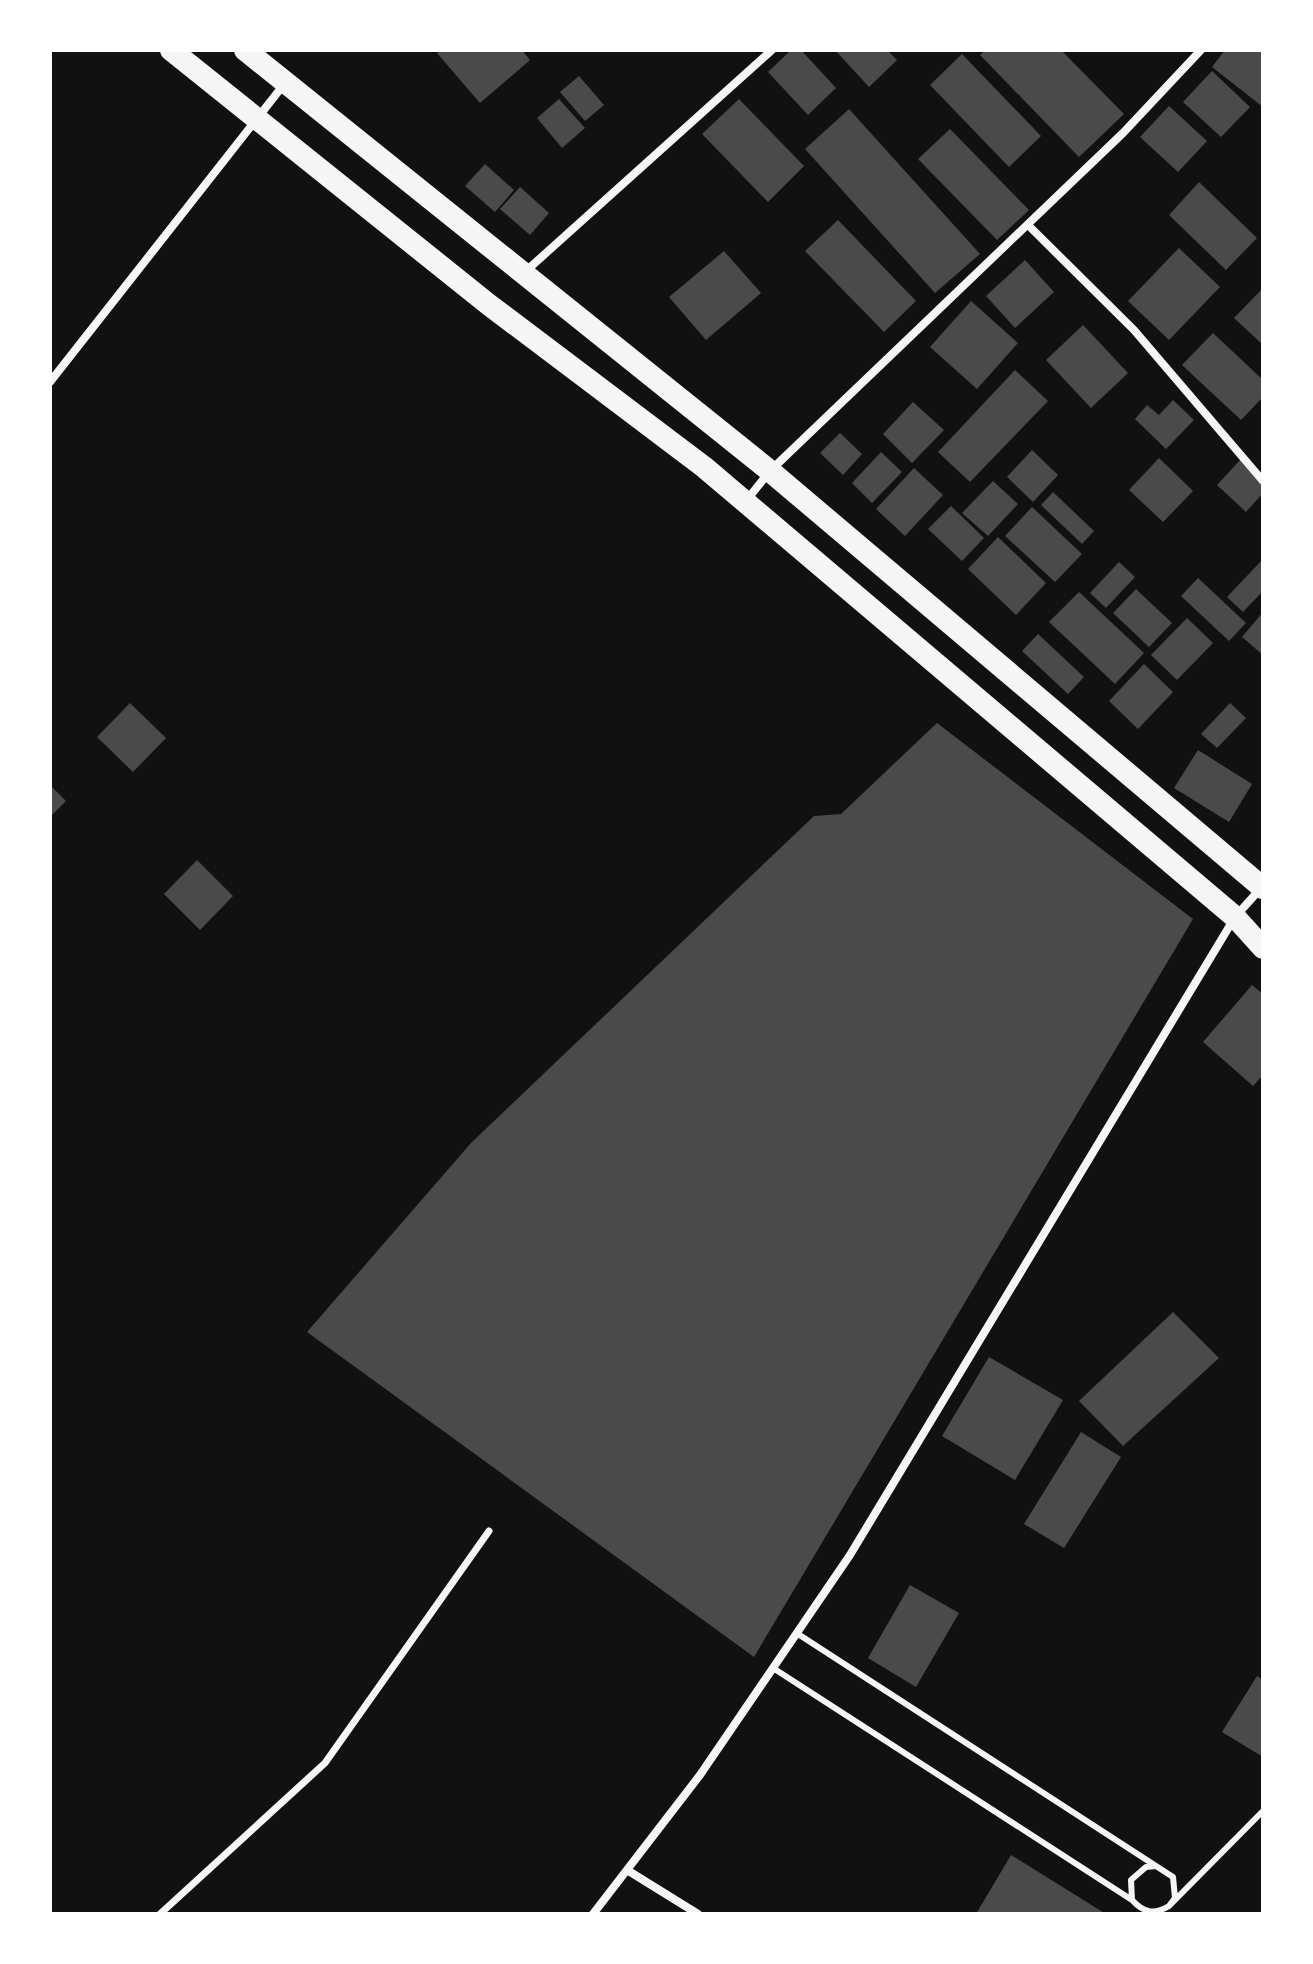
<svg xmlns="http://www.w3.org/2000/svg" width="1313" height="1964" font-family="'Space Grotesk',sans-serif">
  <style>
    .building { fill: #4a4a4a }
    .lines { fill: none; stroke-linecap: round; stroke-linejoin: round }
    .service { stroke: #f5f5f5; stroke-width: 6 }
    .pedestrian { stroke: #f5f5f5; stroke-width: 7 }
    .minor { stroke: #f5f5f5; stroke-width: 8 }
    .trunk { stroke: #f5f5f5; stroke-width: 22 }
  </style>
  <rect width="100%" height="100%" fill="#111"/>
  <path class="building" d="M 441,50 L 522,50 L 530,60 L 480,103 L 437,53 Z
    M 791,50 L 801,50 L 836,88 L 808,115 L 768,72 Z
    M 835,50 L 887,50 L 897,60 L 869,87 Z
    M 985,50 L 1061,50 L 1124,114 L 1079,157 L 980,55 Z
    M 1225,50 L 1263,50 L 1263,107 L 1212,67 Z
    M 962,54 L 1041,136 L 1009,167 L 930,85 Z
    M 1212,71 L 1250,107 L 1221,137 L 1183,102 Z
    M 579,76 L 604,105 L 585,121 L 560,92 Z
    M 559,99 L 585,128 L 562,148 L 537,118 Z
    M 739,99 L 804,166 L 768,202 L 702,134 Z
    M 1169,106 L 1207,141 L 1178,172 L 1140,137 Z
    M 849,109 L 980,254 L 935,293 L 805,149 Z
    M 950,129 L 1029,210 L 997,240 L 918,159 Z
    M 485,164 L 514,190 L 495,212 L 465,186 Z
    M 1199,182 L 1257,238 L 1226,270 L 1169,215 Z
    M 520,187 L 549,213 L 530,235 L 500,209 Z
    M 838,220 L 916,301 L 884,332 L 805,251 Z
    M 1179,248 L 1220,287 L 1169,340 L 1128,301 Z
    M 724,251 L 761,293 L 706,340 L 669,297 Z
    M 1025,260 L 1054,292 L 1015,328 L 986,296 Z
    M 1263,288 L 1263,345 L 1234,318 Z
    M 971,301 L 1018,343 L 977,389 L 930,347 Z
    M 1083,325 L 1128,373 L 1091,408 L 1046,360 Z
    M 1213,333 L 1263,380 L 1263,397 L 1241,420 L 1182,365 Z
    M 1015,370 L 1048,401 L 970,482 L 938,452 Z
    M 1173,400 L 1194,420 L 1166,449 L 1135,419 L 1147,405 L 1159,415 Z
    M 913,402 L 944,430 L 912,463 L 883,434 Z
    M 840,433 L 862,454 L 843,475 L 820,453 Z
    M 1032,450 L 1058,475 L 1033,502 L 1007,477 Z
    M 881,452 L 902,472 L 872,503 L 852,483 Z
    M 1159,458 L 1193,491 L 1163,522 L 1129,490 Z
    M 1241,459 L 1263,479 L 1263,493 L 1246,512 L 1217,485 Z
    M 914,468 L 943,495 L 905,536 L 876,509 Z
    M 993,481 L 1018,504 L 988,536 L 962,513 Z
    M 1053,492 L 1094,531 L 1082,544 L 1041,505 Z
    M 951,506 L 984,538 L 962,561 L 928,529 Z
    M 1032,507 L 1082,554 L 1055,582 L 1005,536 Z
    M 998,537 L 1046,583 L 1016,615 L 968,569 Z
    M 1263,559 L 1263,591 L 1243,612 L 1227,597 Z
    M 1119,562 L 1135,577 L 1106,608 L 1090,593 Z
    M 1198,578 L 1246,623 L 1229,641 L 1181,596 Z
    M 1136,589 L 1172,623 L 1149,647 L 1113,613 Z
    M 1079,592 L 1144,653 L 1115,684 L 1049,622 Z
    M 1263,612 L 1263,655 L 1242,637 Z
    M 1187,618 L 1213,643 L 1177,680 L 1151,655 Z
    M 1038,634 L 1084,677 L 1068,694 L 1022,651 Z
    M 1144,664 L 1173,692 L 1138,729 L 1109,701 Z
    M 130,703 L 166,738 L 133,772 L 97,737 Z
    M 1230,703 L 1246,718 L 1217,748 L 1201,734 Z
    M 937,723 L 1193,919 L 754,1657 L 307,1332 L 471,1143 L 814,816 L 841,814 Z
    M 1198,750 L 1252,784 L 1229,822 L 1174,788 Z
    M 50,785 L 66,801 L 50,817 Z
    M 197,860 L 233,896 L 200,930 L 164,894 Z
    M 1252,985 L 1263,994 L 1263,1075 L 1253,1086 L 1203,1042 Z
    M 1173,1312 L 1219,1358 L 1123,1446 L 1079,1401 Z
    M 989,1357 L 1063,1400 L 1015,1480 L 942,1436 Z
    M 1081,1432 L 1121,1457 L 1064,1548 L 1024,1524 Z
    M 910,1585 L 959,1613 L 916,1687 L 868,1658 Z
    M 1257,1676 L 1263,1680 L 1263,1757 L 1222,1732 Z
    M 1011,1855 L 1106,1914 L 976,1914 Z"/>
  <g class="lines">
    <path class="service" d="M 798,1634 L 1156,1866
      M 773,1668 L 1132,1900
      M 1169,1906 L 1175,1898 L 1173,1877 L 1156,1866 L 1146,1867 L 1131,1880 L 1132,1900 C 1144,1913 1154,1915 1169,1906 L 1263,1811"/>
    <path class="pedestrian" d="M 160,1914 L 325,1763 L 489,1531"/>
    <path class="minor" d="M 1028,225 L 1134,330 L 1263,481
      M 526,271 L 772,50
      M 50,382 L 285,83
      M 746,501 L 770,471 L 1123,133 L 1201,50
      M 627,1870 L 698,1914
      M 593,1914 L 700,1775 L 850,1555 L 1235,917 L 1262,887"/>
    <path class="trunk" d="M 171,50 L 488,304 L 704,467 L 1235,917 L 1263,948
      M 245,50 L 770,471 L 1263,888"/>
  </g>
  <rect width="1313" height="1964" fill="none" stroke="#ffffff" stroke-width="104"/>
</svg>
